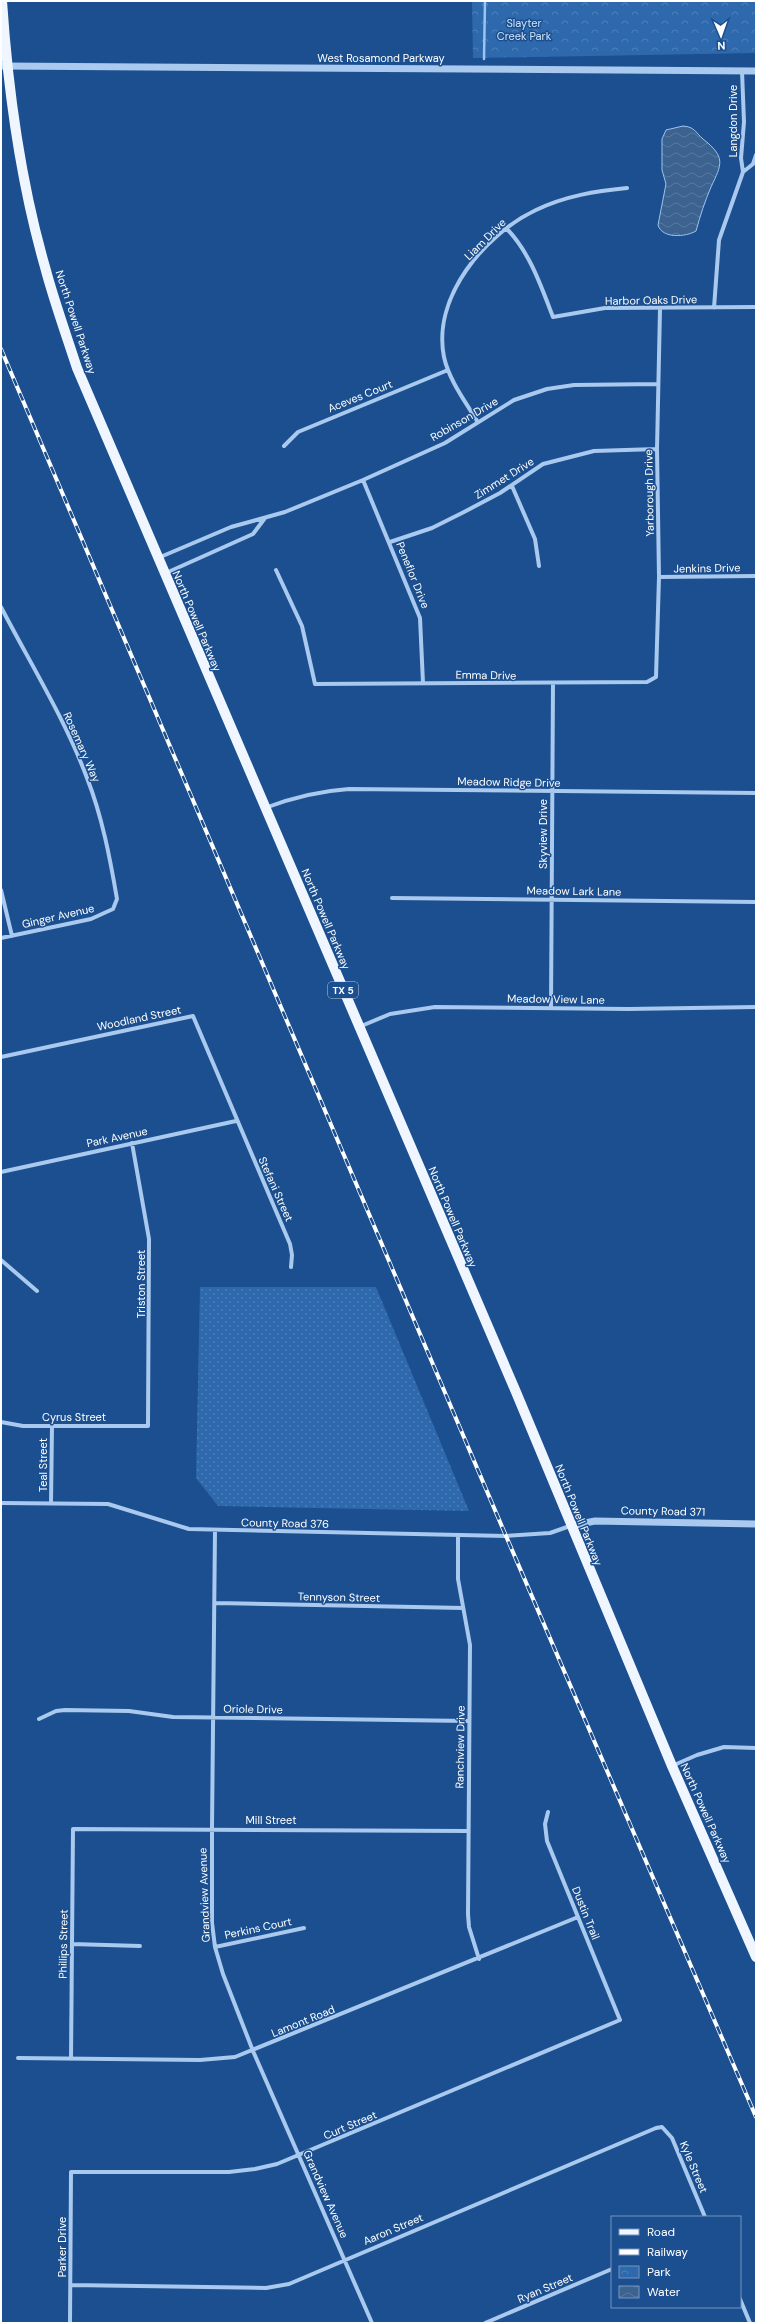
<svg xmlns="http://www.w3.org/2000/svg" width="757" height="2324" font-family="'DM Sans',sans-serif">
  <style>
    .grass { fill: url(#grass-dots) }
    .park { fill: url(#park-crowns) }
    .water { fill: url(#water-waves); stroke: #9cc4f0 }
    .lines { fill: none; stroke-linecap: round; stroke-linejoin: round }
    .stream { stroke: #9cc4f0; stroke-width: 2.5 }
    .minor { stroke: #a9c9ee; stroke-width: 4 }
    .tertiary { stroke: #a9c9ee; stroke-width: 7 }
    .primary { stroke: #f0f6ff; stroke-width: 10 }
    .rail-casing { stroke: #fff; stroke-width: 4 }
    .rail { stroke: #1b4f8f; stroke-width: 2.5; stroke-dasharray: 8; stroke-linecap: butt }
    .labels { text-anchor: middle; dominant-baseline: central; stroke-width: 3; stroke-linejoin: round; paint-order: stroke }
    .shield { fill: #1b4f8f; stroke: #bbcadd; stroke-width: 1 }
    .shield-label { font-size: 10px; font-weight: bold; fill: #fff }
    .park-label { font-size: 11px; fill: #cfe3fa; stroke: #1b4f8f }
    .street-label { font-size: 11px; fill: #fff; stroke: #1b4f8f }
  </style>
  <defs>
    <pattern id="grass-dots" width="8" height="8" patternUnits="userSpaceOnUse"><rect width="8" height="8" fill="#2e69ad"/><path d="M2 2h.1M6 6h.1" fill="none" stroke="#4d80b9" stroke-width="1.8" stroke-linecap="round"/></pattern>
    <pattern id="park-crowns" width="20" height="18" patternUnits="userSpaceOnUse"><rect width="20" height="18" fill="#2e69ad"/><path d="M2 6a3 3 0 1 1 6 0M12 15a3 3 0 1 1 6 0" fill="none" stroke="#4d80b9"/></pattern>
    <pattern id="water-waves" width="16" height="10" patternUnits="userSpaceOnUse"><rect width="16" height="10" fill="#3c6290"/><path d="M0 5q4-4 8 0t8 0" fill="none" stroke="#597aa1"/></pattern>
  </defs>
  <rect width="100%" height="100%" fill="#1b4f8f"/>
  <path class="grass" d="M 200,1287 L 376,1287 L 469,1511 L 218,1506 L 196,1478 Z"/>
  <path class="park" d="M 472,1 L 756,1 L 756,53 L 473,58 Z"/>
  <path class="water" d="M 683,126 C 695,127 695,132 703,139 C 726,157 722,164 711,187 C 705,201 700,216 696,231 C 686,237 662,239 658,225 L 666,184 L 662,170 L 662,139 L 666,130 Z"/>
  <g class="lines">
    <path class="stream" d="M 484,59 L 485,1"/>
    <path class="minor" d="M 743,172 L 753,164 L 756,155
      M 507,229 C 530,253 541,286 553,317 L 605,308 L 756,307
      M 714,308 L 719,240 L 743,172 L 741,158 L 744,122 L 742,71
      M 477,421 C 465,401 449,380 444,357 C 432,297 485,234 536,210 C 565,196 596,191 627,188
      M 284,446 L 298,432 L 448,370
      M 363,480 L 420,618 L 423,683
      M 512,486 L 535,539 L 539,566
      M 390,542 L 432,528 L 464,512 L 500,493 L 543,464 L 594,451 L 657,449
      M 158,558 L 231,527 L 285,512 L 363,480 L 445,443 L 514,400 L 547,389 L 574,385 L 658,384
      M 276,570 L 302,626 L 315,684 L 647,682 L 656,677 L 659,577 L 657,449 L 660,309
      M 166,573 L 253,534 L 265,518
      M 659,577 L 756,576
      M 1,607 C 30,663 65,719 87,778 C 102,816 110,858 117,899 L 113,909 L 91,919 L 1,938
      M 265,808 C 294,797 319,791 349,789 L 756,793
      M 1,890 L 12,936
      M 392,898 L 756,902
      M 551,1008 L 553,684
      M 359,1027 L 390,1014 L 435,1007 L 628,1009 L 756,1007
      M 1,1057 L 193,1016 L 290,1244 L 292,1255 L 291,1267
      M 1,1172 L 236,1121
      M 1,1260 L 37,1291
      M 1,1422 L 23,1426 L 148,1426 L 149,1239 L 132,1143
      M 1,1503 L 108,1504 L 189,1529 L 506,1536 L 550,1533 L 570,1526
      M 51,1503 L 52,1426
      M 215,1530 L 212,1828 L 212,1923 L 215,1947 L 223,1974 L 253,2051 L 372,2323
      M 458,1536 L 458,1579 L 470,1645 L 468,1914 L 469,1927 L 479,1959
      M 215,1603 L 463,1608
      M 39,1719 L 56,1711 L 65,1710 L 129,1711 L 173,1717 L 469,1721
      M 672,1766 L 697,1755 L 724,1747 L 756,1748
      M 72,1944 L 140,1946
      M 215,1947 L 304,1928
      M 18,2058 L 200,2060 L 235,2057 L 578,1917
      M 71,2059 L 73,1829 L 468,1831
      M 71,2285 L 266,2288 L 289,2284 L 656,2128 L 662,2127 L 672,2138 L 705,2217
      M 740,2299 L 750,2323
      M 70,2323 L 71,2172 L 229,2172 L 255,2169 L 277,2164 L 620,2020 L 547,1841 L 545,1824 L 548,1812
      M 485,2323 L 612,2269"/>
    <path class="tertiary" d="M 1,66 L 756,71
      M 570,1526 L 595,1521 L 756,1524"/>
    <path class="primary" d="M 2,1 C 8,91 20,180 45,267 C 54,301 66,334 77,368 L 516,1392 L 672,1766 L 756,1957"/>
    <defs>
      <path id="rail" d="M 1,349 L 506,1536 L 756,2117"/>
    </defs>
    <use href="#rail" class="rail-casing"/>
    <use href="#rail" class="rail"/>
  </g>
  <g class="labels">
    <rect class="shield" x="328" y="982" width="30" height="16" rx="3"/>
    <g class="shield-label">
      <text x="343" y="990">TX 5</text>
    </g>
    <g class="park-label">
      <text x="524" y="23">Slayter<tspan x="524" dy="13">Creek Park</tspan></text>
    </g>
    <g class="street-label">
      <text x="381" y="58">West Rosamond Parkway</text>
      <text transform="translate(733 121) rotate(-90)">Langdon Drive</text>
      <text transform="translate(485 239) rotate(-45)">Liam Drive</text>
      <text transform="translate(651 300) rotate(-1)">Harbor Oaks Drive</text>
      <text transform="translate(76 322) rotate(72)">North Powell Parkway</text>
      <text transform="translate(360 396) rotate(-22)">Aceves Court</text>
      <text transform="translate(464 419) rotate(-30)">Robinson Drive</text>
      <text transform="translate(504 478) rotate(-32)">Zimmet Drive</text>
      <text transform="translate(649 493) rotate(-91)">Yarborough Drive</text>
      <text transform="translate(707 568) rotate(-1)">Jenkins Drive</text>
      <text transform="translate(413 575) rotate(68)">Peneflor Drive</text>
      <text transform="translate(197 621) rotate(67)">North Powell Parkway</text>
      <text transform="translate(486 675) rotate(1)">Emma Drive</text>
      <text transform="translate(82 747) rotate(66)">Rosemary Way</text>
      <text transform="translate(509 782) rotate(1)">Meadow Ridge Drive</text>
      <text transform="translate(543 834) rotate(-90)">Skyview Drive</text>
      <text transform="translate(574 891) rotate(1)">Meadow Lark Lane</text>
      <text transform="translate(58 916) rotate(-13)">Ginger Avenue</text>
      <text transform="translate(326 919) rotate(67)">North Powell Parkway</text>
      <text transform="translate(556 999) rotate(1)">Meadow View Lane</text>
      <text transform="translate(139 1018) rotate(-12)">Woodland Street</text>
      <text transform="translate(117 1137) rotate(-12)">Park Avenue</text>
      <text transform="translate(276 1189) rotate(66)">Stefani Street</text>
      <text transform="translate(453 1217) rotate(67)">North Powell Parkway</text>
      <text transform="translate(141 1284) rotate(-90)">Triston Street</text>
      <text x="74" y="1417">Cyrus Street</text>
      <text transform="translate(43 1465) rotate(-90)">Teal Street</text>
      <text transform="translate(663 1511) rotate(1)">County Road 371</text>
      <text transform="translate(579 1515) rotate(68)">North Powell Parkway</text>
      <text transform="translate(285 1523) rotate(1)">County Road 376</text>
      <text transform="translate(339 1597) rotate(1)">Tennyson Street</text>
      <text transform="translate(253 1709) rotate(1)">Oriole Drive</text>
      <text transform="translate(460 1747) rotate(-89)">Ranchview Drive</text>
      <text transform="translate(706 1813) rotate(66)">North Powell Parkway</text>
      <text x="271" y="1820">Mill Street</text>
      <text transform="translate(204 1895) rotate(-92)">Grandview Avenue</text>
      <text transform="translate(586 1913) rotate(68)">Dustin Trail</text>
      <text transform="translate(258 1928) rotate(-12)">Perkins Court</text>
      <text transform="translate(63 1944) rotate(-89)">Phillips Street</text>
      <text transform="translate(303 2021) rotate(-22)">Lamont Road</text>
      <text transform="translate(350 2125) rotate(-23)">Curt Street</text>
      <text transform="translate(694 2167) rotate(67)">Kyle Street</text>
      <text transform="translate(326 2194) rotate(66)">Grandview Avenue</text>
      <text transform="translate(393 2229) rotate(-23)">Aaron Street</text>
      <text transform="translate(62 2247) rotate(-90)">Parker Drive</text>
      <text transform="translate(545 2288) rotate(-23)">Ryan Street</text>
    </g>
  </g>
  <rect width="757" height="2324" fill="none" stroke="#ffffff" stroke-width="4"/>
  <rect x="611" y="2216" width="130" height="92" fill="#1b4f8f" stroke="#7695bc"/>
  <rect x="619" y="2229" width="20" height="6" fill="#f0f6ff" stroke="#7695bc"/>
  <text x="647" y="2236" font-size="12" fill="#ffffff">Road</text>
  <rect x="619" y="2249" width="20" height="6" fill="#ffffff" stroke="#7695bc"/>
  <text x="647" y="2256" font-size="12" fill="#ffffff">Railway</text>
  <rect x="619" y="2266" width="20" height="12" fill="url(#park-crowns)" stroke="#7695bc"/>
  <text x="647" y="2276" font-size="12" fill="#ffffff">Park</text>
  <rect x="619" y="2286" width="20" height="12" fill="url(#water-waves)" stroke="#7695bc"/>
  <text x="647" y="2296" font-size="12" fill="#ffffff">Water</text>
  <g transform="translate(721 36) rotate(178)" stroke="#1b4f8f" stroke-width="3" paint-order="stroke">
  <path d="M0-3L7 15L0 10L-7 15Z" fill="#ffffff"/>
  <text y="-6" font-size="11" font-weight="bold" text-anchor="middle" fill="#ffffff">N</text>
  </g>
</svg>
